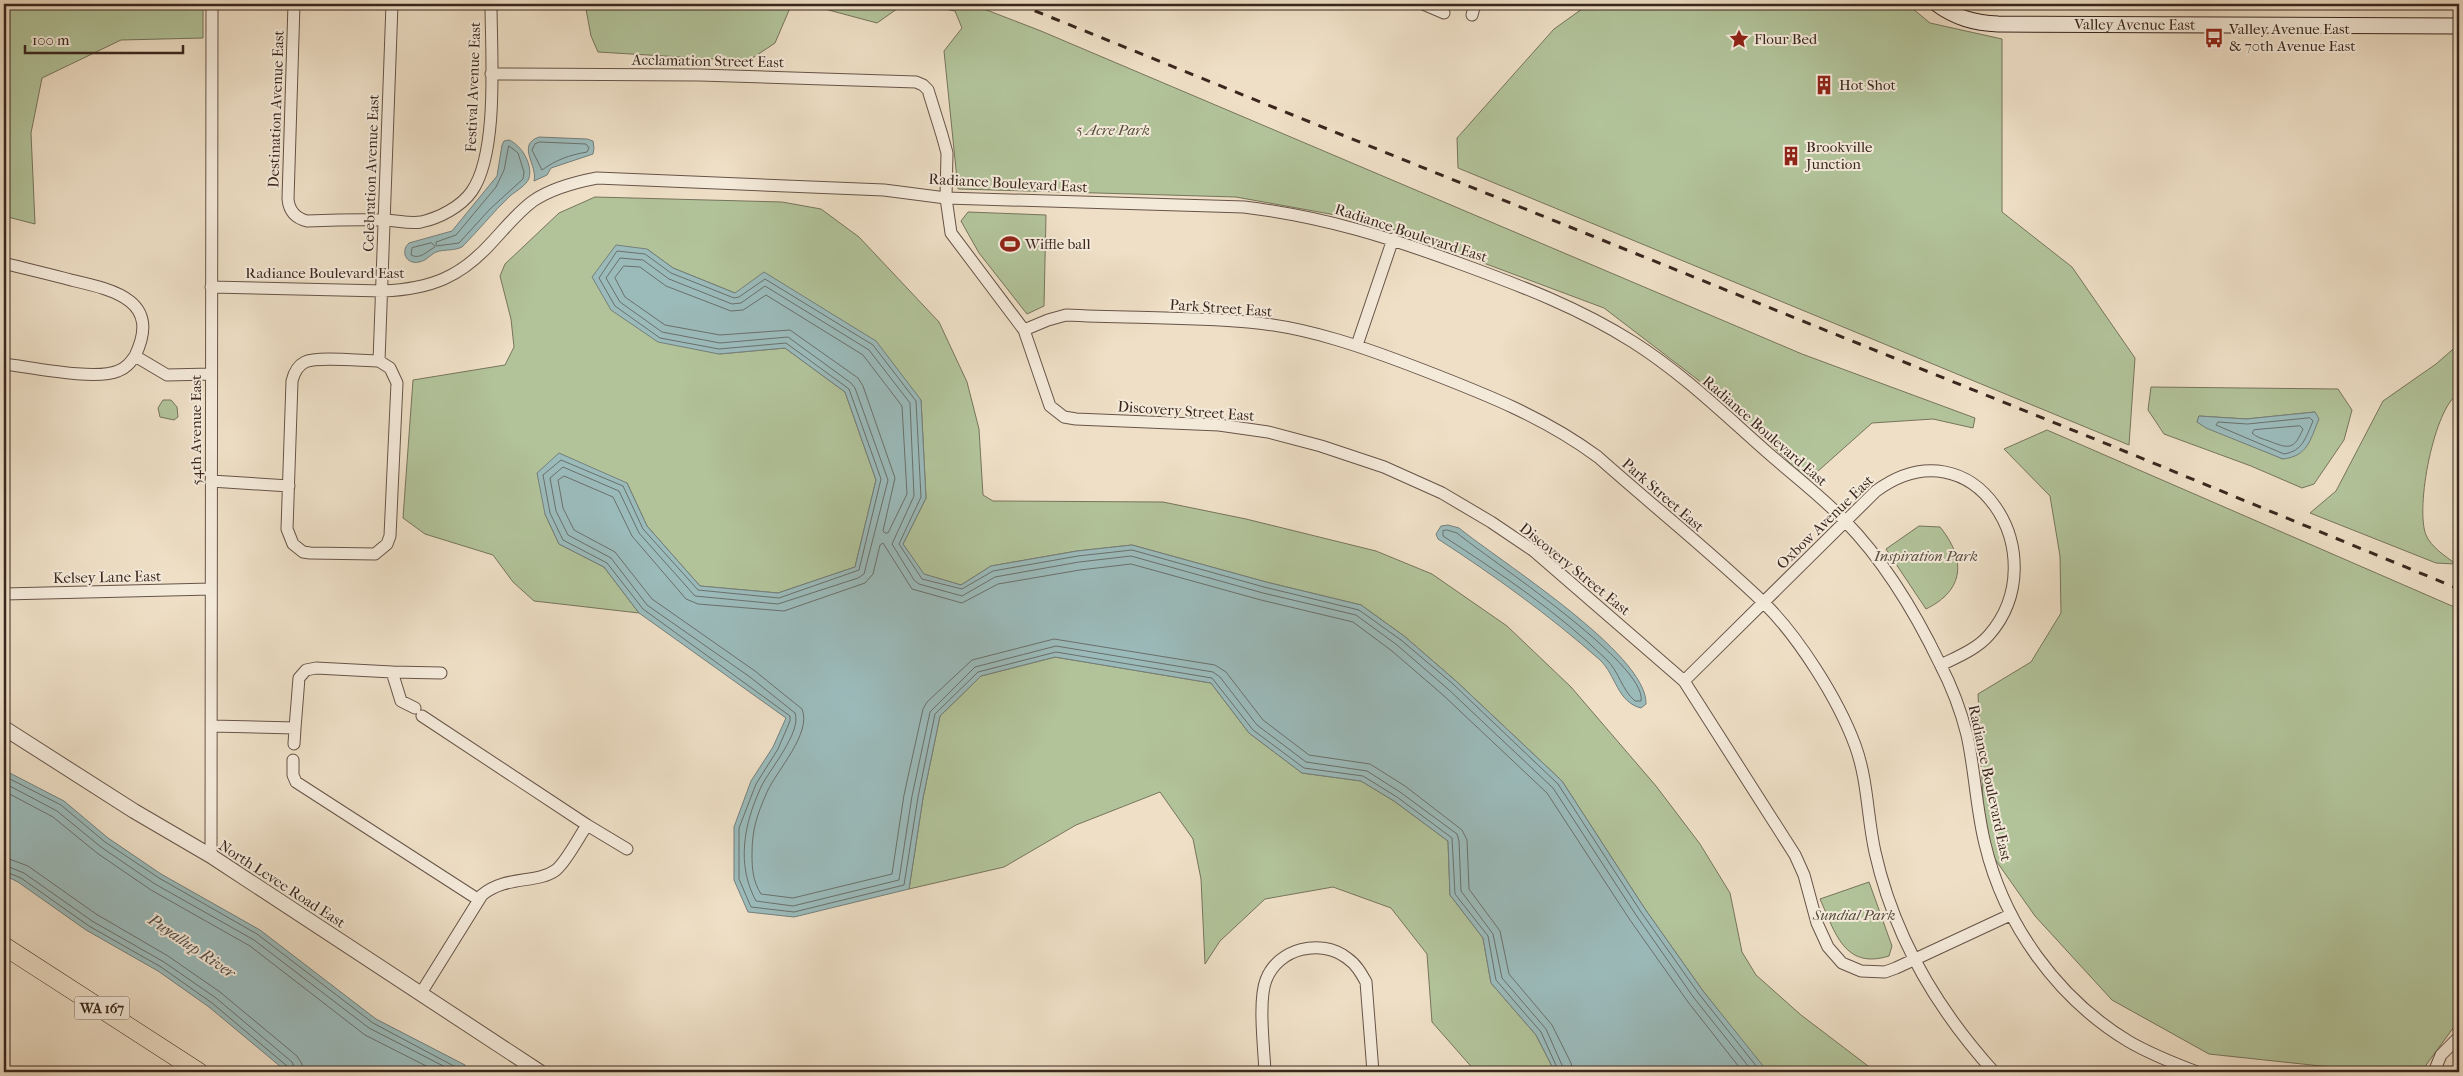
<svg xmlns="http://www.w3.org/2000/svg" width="2463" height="1076" font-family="'IM FELL French Canon',serif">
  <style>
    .green { fill: #b2c39a; stroke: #76745c; fill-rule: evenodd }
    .water { fill: #9bbbbb; stroke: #747f7c }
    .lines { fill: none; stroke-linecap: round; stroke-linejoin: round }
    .shore { stroke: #6a706c; stroke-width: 1 }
    .minor-casing { stroke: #675448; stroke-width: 13 }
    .tertiary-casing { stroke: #675448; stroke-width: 16 }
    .secondary-casing { stroke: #3a261e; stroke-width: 17 }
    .primary-casing { stroke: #3a261e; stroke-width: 19 }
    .minor { stroke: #f4eada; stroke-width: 11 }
    .tertiary { stroke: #f4eada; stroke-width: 14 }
    .secondary { stroke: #f4eada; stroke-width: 15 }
    .primary { stroke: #eedfc6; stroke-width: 18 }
    .rail { stroke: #3a261e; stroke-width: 3; stroke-dasharray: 9 9; stroke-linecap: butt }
    .labels { text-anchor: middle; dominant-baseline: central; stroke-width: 4; stroke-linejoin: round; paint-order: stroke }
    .shield { fill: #f4eada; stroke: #726156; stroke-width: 1 }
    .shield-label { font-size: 14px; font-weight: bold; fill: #3a261e }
    .street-label { font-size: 15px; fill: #3a261e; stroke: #f4eada }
    .poi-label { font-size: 15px; fill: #3a261e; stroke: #f4eada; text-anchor: start }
    .park-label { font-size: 15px; font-style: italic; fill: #584d3d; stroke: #f4eada }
    .water-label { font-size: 16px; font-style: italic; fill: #524b45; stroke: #f4eada }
  </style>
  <rect width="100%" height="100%" fill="#eedfc6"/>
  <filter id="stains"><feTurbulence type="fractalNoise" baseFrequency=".004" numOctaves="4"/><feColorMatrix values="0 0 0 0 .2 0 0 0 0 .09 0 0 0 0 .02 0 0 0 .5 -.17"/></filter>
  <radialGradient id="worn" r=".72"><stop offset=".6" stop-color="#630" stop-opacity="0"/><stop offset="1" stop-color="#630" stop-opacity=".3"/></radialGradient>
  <path class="green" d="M 4,4 L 203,4 L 203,38 L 121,40 L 42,78 L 31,133 L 35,224 L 4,216 Z
    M 585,4 L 800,4 L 790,8 L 775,43 L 748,61 L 598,52 L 591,36 Z
    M 806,4 L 904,4 L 877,23 Z
    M 918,4 L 971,4 L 1041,31 L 1802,354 L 1975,418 L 1973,428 L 1933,419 L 1872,423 L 1808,480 L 1723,399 L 1604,308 L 1374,222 L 1236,197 L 958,189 L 944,51 L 962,28 L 955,11 Z
    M 1589,4 L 1907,4 L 1930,23 L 2002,39 L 2002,212 L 2072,267 L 2135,358 L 2129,445 L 1458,168 L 1457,138 L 1554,29 Z
    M 595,197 L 782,202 L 821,209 L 859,237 L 939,322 L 967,382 L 979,429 L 983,495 L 993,501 L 1163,502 L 1246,519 L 1376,551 L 1432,574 L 1507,626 L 1571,687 L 1656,786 L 1700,844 L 1730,893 L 1742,952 L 1756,975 L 1801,1015 L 1876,1072 L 1766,1071 L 1703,991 L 1645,909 L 1562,781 L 1456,681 L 1404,636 L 1361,605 L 1266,582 L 1132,545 L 1077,551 L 991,566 L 961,585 L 923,574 L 903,544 L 926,498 L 921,400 L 735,293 L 673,268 L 647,249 L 719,354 L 785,348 L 845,392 L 876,480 L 855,567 L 778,593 L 700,586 L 647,526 L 627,483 L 545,514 L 559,544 L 604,567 L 639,613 L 534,601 L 513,582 L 493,555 L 425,534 L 403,518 L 413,380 L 505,365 L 514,347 L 511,319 L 500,276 L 505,264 L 559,213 Z
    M 968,212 L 1046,215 L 1044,306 L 1027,314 L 979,253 L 961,221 Z
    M 2459,344 L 2459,393 C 2434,407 2415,508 2426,535 C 2431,547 2445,556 2456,564 L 2436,563 L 2310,513 L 2336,491 L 2383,401 L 2436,364 Z
    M 2151,387 L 2338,389 L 2352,410 L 2344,440 L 2314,484 L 2302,488 L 2251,466 L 2164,434 L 2148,410 ZM 2315,412 L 2283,459 L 2197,422 L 2199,416 L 2246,419 Z
    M 163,400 L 171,400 L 177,407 L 178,417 L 174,420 L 160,417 L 158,408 Z
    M 2047,430 L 2459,609 L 2459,1020 L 2421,1072 L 2355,1072 L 2330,1067 L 2209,1054 L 2112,1000 L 2035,916 L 1985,845 L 1978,694 L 2031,662 L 2061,613 L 2060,556 L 2050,496 L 2004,449 Z
    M 1919,526 L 1940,527 C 1966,559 1965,590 1926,609 L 1886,549 Z
    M 1055,657 L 1211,683 L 1249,733 L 1302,773 L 1361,781 L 1394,801 L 1448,841 L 1450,895 L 1483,938 L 1491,983 L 1536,1035 L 1555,1072 L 1476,1072 L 1432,1022 L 1427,954 L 1391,908 L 1333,887 L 1265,899 L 1220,941 L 1205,964 L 1201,879 L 1193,839 L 1160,792 L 1076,825 L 1004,867 L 909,889 L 923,798 L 940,716 L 981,676 Z
    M 1869,882 L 1892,946 L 1889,956 C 1844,970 1835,932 1820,899 Z"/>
  <path class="water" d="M 539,137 L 587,139 L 593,141 L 594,148 L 593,154 L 551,168 L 547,175 L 534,181 C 538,165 516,145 539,137 Z
    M 509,140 C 521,145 533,164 529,178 C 527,185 516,191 510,196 C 493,212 479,230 462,247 C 454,251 445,249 436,252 C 430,255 426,261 419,262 C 406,265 400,251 409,243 L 452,231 L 497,176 L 502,145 L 504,141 Z
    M 616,245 L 647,249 L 673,268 L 735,293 L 764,272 L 876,341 L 921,400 L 926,498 L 903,544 L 924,574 L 961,585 L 991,566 L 1077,551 L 1132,545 L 1266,582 L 1361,605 L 1404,636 L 1456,681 L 1562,781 L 1645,909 L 1703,991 L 1768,1072 L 1555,1072 L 1536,1035 L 1491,983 L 1483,938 L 1450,895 L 1448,841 L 1394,801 L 1361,781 L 1302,773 L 1249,733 L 1211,683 L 1055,657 L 981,676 L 940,716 L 923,798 L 909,889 L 794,917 L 748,912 L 734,880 L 734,827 L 751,781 L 773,747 L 786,718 L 639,613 L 604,567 L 559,544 L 545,514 L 537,473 L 559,453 L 627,483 L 647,526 L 700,586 L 778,593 L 855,567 L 876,480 L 845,392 L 785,348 L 719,354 L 658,342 L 611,310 L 592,277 Z
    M 2315,412 L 2319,419 C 2310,440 2308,456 2283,459 L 2206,428 L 2197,422 L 2199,416 L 2246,419 Z
    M 1448,525 L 1459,528 C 1498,560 1648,654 1646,704 L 1641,708 C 1617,702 1616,675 1600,660 C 1549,615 1495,576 1438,539 L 1436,534 L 1441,526 Z
    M 4,770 L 64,801 L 108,838 L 161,874 L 260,930 L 376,1019 L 465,1065 L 472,1072 L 287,1072 L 209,1007 L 158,971 L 86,930 L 18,882 L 4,875 Z"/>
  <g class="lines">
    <path class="shore" d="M 540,142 L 586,144 L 589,148 L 587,152 C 569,155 556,160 542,170 L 532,150 L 535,144 Z
      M 509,146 L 518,153 L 524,172 L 523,179 L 490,209 L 459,243 L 436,246 L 436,242 L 456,235 L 496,187 L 504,170 Z
      M 432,243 L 435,247 C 427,251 420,260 411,255 L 412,248 Z
      M 624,266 L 640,267 L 666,286 L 731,311 L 743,310 L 766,295 L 863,355 L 902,406 L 907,494 L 888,533 L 885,533 L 883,531 L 895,478 L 863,386 L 858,378 L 790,330 L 720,335 L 665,325 L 625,297 L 615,278 Z
      M 2310,418 L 2313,421 C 2306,437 2303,451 2284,454 L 2216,425 L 2218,422 L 2247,424 Z
      M 2300,426 L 2303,429 C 2294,450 2289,449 2269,441 C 2263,439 2256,437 2252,433 L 2254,430 Z
      M 1447,530 L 1457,533 C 1487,558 1648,664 1641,701 L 1635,701 C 1622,690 1619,672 1607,660 C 1558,612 1500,573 1443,536 L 1443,531 Z
      M 4,776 L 61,805 L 105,842 L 159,878 L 257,934 L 373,1023 L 465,1072
      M 4,783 L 57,811 L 101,847 L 155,884 L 254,940 L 369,1028 L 455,1072
      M 4,791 L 53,817 L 97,853 L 151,890 L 250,946 L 365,1035 L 438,1072
      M 4,857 L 28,866 L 96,914 L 168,956 L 220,992 L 297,1056 L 302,1064 L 303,1072
      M 4,865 L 24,873 L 92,921 L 164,962 L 216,998 L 292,1062 L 296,1072
      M 4,871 L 21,878 L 89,926 L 161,967 L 212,1003 L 287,1066 L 289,1072
      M 1559,1072 L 1541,1032 L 1496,980 L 1488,936 L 1455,894 L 1452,838 L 1397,797 L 1363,776 L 1304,768 L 1253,730 L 1212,678 L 1056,652 L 978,672 L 935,714 L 918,797 L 904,885 L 794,912 L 751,907 L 739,879 L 739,828 L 756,784 L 778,749 L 790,721 L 790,716 L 643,609 L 607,563 L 563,540 L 550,513 L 543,475 L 561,460 L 623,486 L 643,529 L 698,590 L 779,598 L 859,570 L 881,479 L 849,389 L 786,343 L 719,349 L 660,338 L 615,306 L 599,278 L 617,251 L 645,254 L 671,273 L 734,298 L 739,297 L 765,279 L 873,345 L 916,401 L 921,497 L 899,544 L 922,579 L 962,589 L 993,571 L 1078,556 L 1132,550 L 1264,587 L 1359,610 L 1401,640 L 1453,684 L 1558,784 L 1641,912 L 1699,994 L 1761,1072
      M 1565,1072 L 1546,1029 L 1502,978 L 1493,934 L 1461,891 L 1459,841 L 1457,834 L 1400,792 L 1367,771 L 1306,762 L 1257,725 L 1220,677 L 1213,672 L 1056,646 L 975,667 L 930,712 L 912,796 L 899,880 L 793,906 L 756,901 C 736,864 744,824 761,787 C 769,770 802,732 795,713 L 750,677 L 647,605 L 611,558 L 568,535 L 556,511 L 550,478 L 563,467 L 619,491 L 639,533 L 695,596 L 778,604 L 858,578 L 864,574 L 888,480 L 855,388 L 851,383 L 788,337 L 720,343 L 662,332 L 620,302 L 606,278 L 620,258 L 643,260 L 669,279 L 732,304 L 741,303 L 765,286 L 869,350 L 910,403 L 914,496 L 892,544 L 914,580 L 919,584 L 962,596 L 995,577 L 1079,562 L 1131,556 L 1263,593 L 1356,615 L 1397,645 L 1448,689 L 1553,788 L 1636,915 L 1694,998 L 1753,1072
      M 1573,1072 L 1571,1063 L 1552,1025 L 1509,974 L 1500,931 L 1469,889 L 1467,840 L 1462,830 L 1405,786 L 1370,764 L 1309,755 L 1263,720 L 1226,672 L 1215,665 L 1054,639 L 972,660 L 927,702 L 923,709 L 904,795 L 892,874 L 793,898 L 761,894 C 753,881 752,870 752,854 C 752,829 757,815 767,792 C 777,770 812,733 802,709 L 755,671 L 652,599 L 615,552 L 574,530 L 563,508 L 558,480 L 564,476 L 613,497 L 632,536 L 686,599 L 698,604 L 784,611 L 865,583 L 873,574 L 880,545 L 883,543 L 912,589 L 962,603 L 998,584 L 1080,570 L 1131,564 L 1261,600 L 1353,622 L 1392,651 L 1443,695 L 1547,793 L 1630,920 L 1688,1002 L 1743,1072"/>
    <defs>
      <path id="minor" d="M 294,4 L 288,199 C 289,210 295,218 307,221 C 332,220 357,219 383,220 C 395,220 409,224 421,222 C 439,218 461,207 472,191 C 499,152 491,52 491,4
        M 1423,4 L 1444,13
        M 1472,15 L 1475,4
        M 491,74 L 700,75 L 916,82 L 923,85 L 928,90 L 942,135 L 947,153 L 946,198 L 951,233 L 1024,330 L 1050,406 L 1064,417 L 1076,419 L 1219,425 L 1268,432 L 1321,446 L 1384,467 L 1442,493 L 1491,522 L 1534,551 L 1684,681 L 1795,855 L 1804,875 L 1817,923 L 1828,947 L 1842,963 L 1861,971 L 1885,972 L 1896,968 L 2010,915
        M 4,263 C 26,269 49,274 71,280 C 114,290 162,300 135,356
        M 211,287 L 383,291 C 431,289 461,277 493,241 C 506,227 518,212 533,201 C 552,188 576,182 597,178 L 884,190 L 946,198 L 1244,207 C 1325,217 1388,237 1464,265 C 1524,287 1579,308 1633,342 C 1682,373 1724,414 1767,452 C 1793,475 1821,496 1845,521 C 1884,561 1916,614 1940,664 C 1952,687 1961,711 1967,735 C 1975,771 1976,808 1985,844 C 2004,924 2057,998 2128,1041 C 2150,1054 2173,1063 2197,1072
        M 1024,330 L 1048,320 L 1066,315 C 1126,318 1188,317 1248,322 C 1308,327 1366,348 1423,370 C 1485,394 1544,417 1598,457 C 1653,506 1711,552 1763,602 C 1798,636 1838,699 1855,745 C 1868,780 1867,816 1875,852 C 1894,937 1936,1008 1994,1072
        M 1357,345 L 1393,239
        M 379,361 C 363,361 317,356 305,362 C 297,366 294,373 292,381 L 287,529 L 293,544 L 303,552 L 310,553 L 375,554 L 387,544 L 390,536 L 397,383 L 390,368 L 379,361 L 392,4
        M 4,364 C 30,367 95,381 118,371 C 126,368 130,363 135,356 L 167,375 L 211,374
        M 211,481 L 289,486
        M 4,594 L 211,589
        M 392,672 L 441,673
        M 1684,681 L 1876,491 C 1974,419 2058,556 1989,635 C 1977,649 1957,657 1941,665
        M 211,726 L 295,728 L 299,678 L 306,670 L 316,668 L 392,672 L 401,701 L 415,708
        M 294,744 L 295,728
        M 293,760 L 293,775 L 296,782 L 479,900
        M 587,825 L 627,849
        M 211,856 L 212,4
        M 421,993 L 482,895 C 506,875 537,884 556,870 C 566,862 579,837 587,825 L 422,716
        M 1265,1072 C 1264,1049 1258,1000 1266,980 C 1278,948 1321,938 1347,958 C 1356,964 1361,973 1366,982 L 1373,1072
        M 2434,1072 L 2441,1055 L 2459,1037"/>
      <path id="tertiary" d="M 4,728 L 134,811 L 211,856 L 540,1072"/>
      <g id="secondary">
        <path id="s1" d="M 1937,4 C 1956,18 1975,23 1998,24 L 2459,26"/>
      </g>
      <path id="primary" d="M 4,946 L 199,1072"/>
    </defs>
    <use href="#minor" class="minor-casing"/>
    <use href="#tertiary" class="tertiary-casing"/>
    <use href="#secondary" class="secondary-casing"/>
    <use href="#primary" class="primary-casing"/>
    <use href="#minor" class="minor"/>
    <use href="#tertiary" class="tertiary"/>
    <use href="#secondary" class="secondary"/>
    <use href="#primary" class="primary"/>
    <path class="rail" d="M 1018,4 L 2112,446 L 2459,589"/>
  </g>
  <defs>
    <symbol id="bus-bare" viewBox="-9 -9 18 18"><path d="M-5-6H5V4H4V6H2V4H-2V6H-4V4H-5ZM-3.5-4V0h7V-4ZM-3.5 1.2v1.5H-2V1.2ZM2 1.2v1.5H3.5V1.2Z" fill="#8f2418" stroke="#f4eada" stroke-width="2.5" paint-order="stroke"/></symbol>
    <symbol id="sight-bare" viewBox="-9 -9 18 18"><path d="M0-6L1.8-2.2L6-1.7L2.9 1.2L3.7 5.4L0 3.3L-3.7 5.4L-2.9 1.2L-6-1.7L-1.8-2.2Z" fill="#8f2418" stroke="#f4eada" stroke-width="2.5" paint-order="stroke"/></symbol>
    <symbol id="building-bare" viewBox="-9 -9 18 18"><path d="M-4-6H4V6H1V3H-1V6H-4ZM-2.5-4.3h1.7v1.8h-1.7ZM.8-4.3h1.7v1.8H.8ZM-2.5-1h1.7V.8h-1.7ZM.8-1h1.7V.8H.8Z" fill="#8f2418" stroke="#f4eada" stroke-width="2.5" paint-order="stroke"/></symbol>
    <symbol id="stadium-bare" viewBox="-9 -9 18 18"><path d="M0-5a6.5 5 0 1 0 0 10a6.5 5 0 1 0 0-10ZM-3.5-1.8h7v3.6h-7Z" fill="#8f2418" stroke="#f4eada" stroke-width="2.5" paint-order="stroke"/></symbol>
  </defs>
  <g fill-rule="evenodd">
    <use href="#bus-bare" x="2200" y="24" width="28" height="28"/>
    <use href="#sight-bare" x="1725" y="25" width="28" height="28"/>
    <use href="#building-bare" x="1810" y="71" width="28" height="28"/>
    <use href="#building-bare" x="1777" y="142" width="28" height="28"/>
    <use href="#stadium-bare" x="996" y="230" width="28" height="28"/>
  </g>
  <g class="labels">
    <rect class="shield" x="74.5" y="996.5" width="55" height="23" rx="4"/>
    <g class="shield-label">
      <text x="102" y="1008">WA 167</text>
    </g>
    <g class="street-label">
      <text stroke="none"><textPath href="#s1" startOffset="202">Valley Avenue East</textPath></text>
      <text transform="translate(708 61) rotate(1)">Acclamation Street East</text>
      <text transform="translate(473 87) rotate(-88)">Festival Avenue East</text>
      <text transform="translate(276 109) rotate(-88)">Destination Avenue East</text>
      <text transform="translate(371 173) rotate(-88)">Celebration Avenue East</text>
      <text transform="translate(1008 183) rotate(3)">Radiance Boulevard East</text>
      <text transform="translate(1411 233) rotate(18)">Radiance Boulevard East</text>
      <text x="325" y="273">Radiance Boulevard East</text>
      <text transform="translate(1221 308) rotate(4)">Park Street East</text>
      <text transform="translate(1186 411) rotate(4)">Discovery Street East</text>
      <text transform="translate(196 430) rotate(-90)">54th Avenue East</text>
      <text transform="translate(1765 431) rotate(41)">Radiance Boulevard East</text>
      <text transform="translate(1663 495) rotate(41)">Park Street East</text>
      <text transform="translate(1825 522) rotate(-44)">Oxbow Avenue East</text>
      <text transform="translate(1575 569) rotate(39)">Discovery Street East</text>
      <text transform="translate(107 577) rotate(-1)">Kelsey Lane East</text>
      <text transform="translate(1990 783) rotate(78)">Radiance Boulevard East</text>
      <text transform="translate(282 884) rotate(33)">North Levee Road East</text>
    </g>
    <g class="poi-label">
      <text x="2229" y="29">Valley Avenue East<tspan x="2229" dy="17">&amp; 70th Avenue East</tspan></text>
      <text x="1754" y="39">Flour Bed</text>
      <text x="1839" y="85">Hot Shot</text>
      <text x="1806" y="147">Brookville<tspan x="1806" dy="17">Junction</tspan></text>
      <text x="1025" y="244">Wiffle ball</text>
    </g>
    <g class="park-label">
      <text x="1113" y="130">5 Acre Park</text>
      <text x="1926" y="556">Inspiration Park</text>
      <text x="1854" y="915">Sundial Park</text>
    </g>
    <g class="water-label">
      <text transform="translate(192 946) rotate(34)">Puyallup River</text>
    </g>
  </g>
  <rect width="2463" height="1076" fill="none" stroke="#eedfc6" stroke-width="20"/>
  <rect x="5" y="5" width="2453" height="1066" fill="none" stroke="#3a261e" stroke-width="2.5"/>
  <rect x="10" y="10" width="2443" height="1056" fill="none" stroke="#3a261e"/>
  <path d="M25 45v8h158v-8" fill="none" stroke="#3a261e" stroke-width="2.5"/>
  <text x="32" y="45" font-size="15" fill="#3a261e" stroke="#f4eada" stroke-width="4" paint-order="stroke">100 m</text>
  <rect width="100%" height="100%" filter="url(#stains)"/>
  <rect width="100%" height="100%" fill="url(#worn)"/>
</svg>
